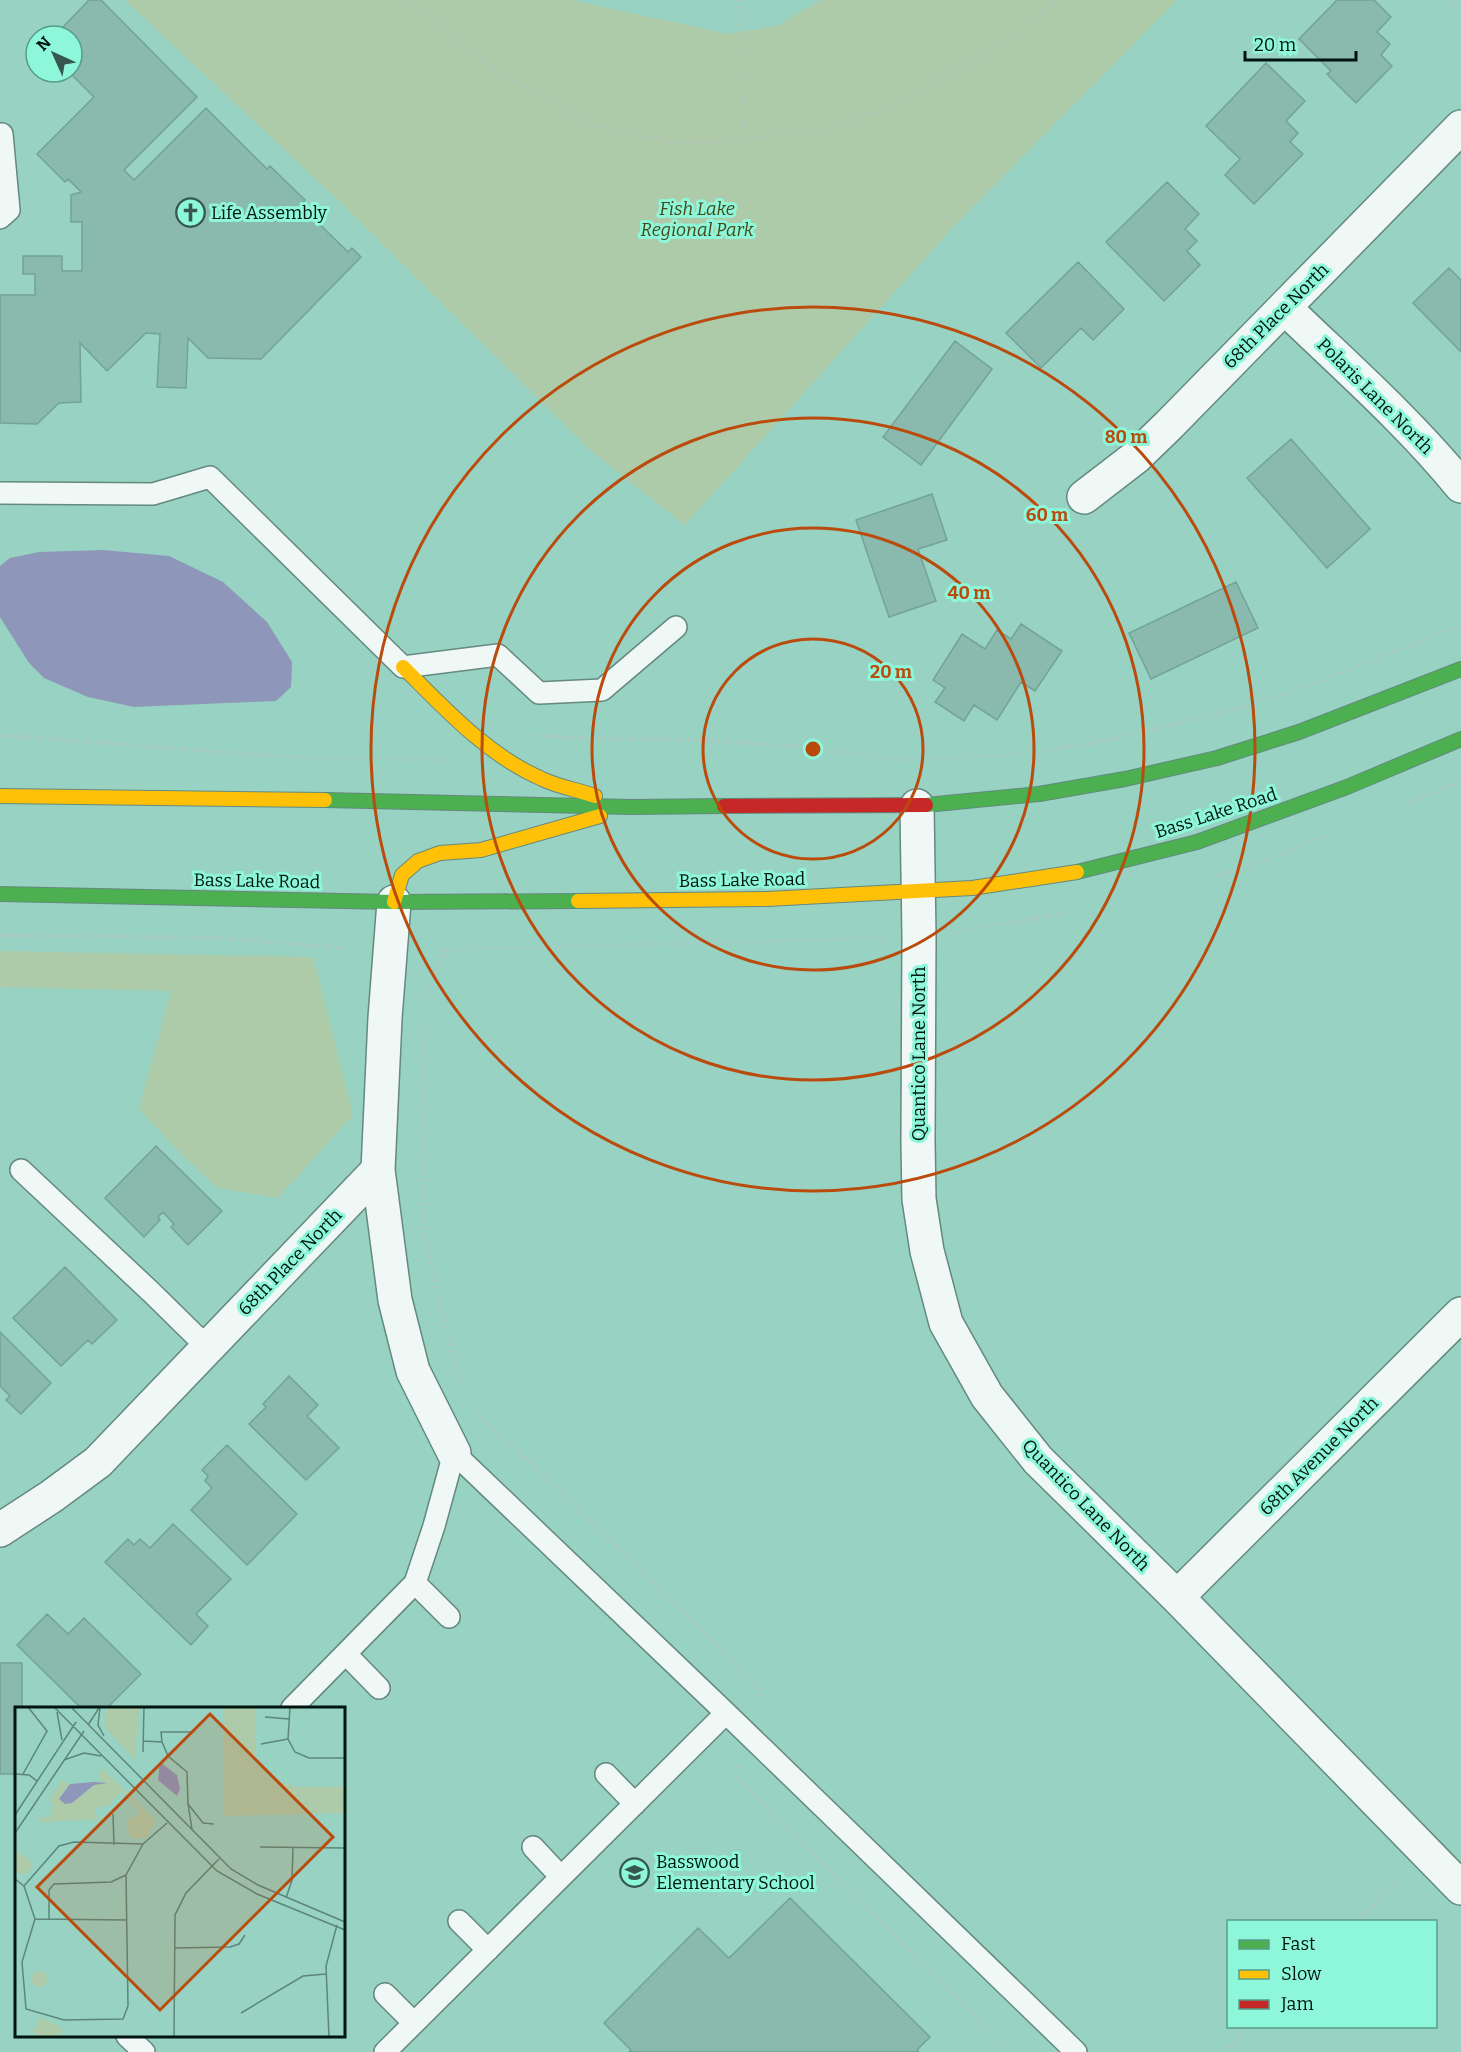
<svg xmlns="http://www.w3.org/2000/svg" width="1461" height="2052" font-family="Bitter,serif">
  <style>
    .green { fill: #adcba9 }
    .water { fill: #8e96ba }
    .building { fill: #8ab9ad; stroke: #73a397; stroke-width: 1.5 }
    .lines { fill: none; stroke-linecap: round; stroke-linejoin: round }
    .lane-casing { stroke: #64897f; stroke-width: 24 }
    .street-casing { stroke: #64897f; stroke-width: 36 }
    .fast-casing { stroke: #64897f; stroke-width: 16 }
    .slow-casing { stroke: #64897f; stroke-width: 16 }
    .jam-casing { stroke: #64897f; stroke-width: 16 }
    .path { stroke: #b5c5c0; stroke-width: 4; stroke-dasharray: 1.5 4.5; stroke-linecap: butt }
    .lane { stroke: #f0f8f6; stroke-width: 21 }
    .street { stroke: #f0f8f6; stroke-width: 33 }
    .fast { stroke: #4caf50; stroke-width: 14 }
    .slow { stroke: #ffc107; stroke-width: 14 }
    .jam { stroke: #c62828; stroke-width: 14 }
    .ring { fill: none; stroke: #ba4b0d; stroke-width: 3 }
    .labels { text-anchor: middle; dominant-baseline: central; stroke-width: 6; stroke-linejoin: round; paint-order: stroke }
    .park-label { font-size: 18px; font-style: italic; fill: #444817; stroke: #8ef7da }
    .poi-label { font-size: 18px; fill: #01150f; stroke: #8ef7da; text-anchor: start }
    .street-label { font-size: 18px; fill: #01150f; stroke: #8ef7da }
    .inset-road { fill: none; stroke: #5c867a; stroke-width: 1.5 }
    .view { fill: #ba4b0d; fill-opacity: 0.15; stroke: #ba4b0d; stroke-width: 3 }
    .inset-edge { fill: none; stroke: #01150f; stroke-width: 3 }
    .centre { fill: #ba4b0d; stroke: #8ef7da; stroke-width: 3 }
    .ring-label { font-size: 18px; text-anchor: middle; font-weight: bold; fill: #ba4b0d; stroke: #8ef7da; stroke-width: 6; stroke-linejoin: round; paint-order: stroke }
  </style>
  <rect width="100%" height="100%" fill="#98d2c2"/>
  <path class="green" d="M 125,0 L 572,0 L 728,34 L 776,26 L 821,0 L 1177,0 L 956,224 L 685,525 L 591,451 L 338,200 Z
    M 0,951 L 313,957 L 353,1115 L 278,1198 L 218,1188 L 183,1156 L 139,1109 L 171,991 L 0,987 Z"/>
  <path class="water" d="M 103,550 L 169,556 L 223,582 L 267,622 L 292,662 L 291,687 L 276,701 L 134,707 L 88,697 L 44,678 L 29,663 L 0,617 L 0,566 L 10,558 L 39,552 Z"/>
  <path class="building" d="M 89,0 L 101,0 L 197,97 L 124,170 L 134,180 L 206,108 L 267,169 L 270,166 L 305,200 L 300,205 L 348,252 L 352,248 L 361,257 L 261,359 L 208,358 L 188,338 L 186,388 L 157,387 L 160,334 L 146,333 L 107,371 L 80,343 L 81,402 L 59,403 L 37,424 L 0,423 L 0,295 L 35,295 L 35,274 L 23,274 L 23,256 L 62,256 L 62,271 L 82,271 L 82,222 L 71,222 L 71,195 L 81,192 L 68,179 L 65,182 L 37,154 L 94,97 L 69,72 L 72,72 L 72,36 L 63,27 Z
    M 1337,0 L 1374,0 L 1391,17 L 1377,32 L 1390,44 L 1381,55 L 1392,66 L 1356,103 L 1327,74 L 1331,71 L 1299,39 Z
    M 1266,63 L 1305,101 L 1286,121 L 1298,133 L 1290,142 L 1303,154 L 1254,204 L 1225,175 L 1240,159 L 1206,126 Z
    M 1167,182 L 1199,214 L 1185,229 L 1197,241 L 1187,251 L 1200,265 L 1164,301 L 1106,242 Z
    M 1078,262 L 1124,309 L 1093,340 L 1081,328 L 1041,368 L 1006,333 Z
    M 1449,268 L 1461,280 L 1461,352 L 1413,303 Z
    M 955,341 L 992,369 L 921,465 L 883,437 Z
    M 1291,439 L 1370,529 L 1327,568 L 1247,478 Z
    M 932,494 L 947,540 L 918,549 L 936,601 L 889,617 L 856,520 Z
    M 1236,582 L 1258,628 L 1151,679 L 1129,633 Z
    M 1021,624 L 1062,651 L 1035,691 L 1021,682 L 997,720 L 974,705 L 964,721 L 935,702 L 945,688 L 933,680 L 962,634 L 985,649 L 997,630 L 1011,639 Z
    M 156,1146 L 222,1211 L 188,1245 L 171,1227 L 174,1224 L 163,1212 L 158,1217 L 160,1220 L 144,1237 L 105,1198 Z
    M 65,1267 L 117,1320 L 92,1344 L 88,1340 L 61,1366 L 13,1318 Z
    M 0,1332 L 51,1383 L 21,1414 L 6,1400 L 10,1396 L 0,1386 Z
    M 289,1376 L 318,1405 L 307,1416 L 339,1448 L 306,1480 L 249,1424 L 266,1407 L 263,1404 Z
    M 227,1445 L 297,1514 L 247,1565 L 191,1510 L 212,1488 L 205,1481 L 208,1476 L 202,1470 Z
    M 173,1524 L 231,1579 L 196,1614 L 208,1626 L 191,1645 L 105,1562 L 128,1539 L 134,1545 L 140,1539 L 150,1548 Z
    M 47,1614 L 68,1634 L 84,1618 L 141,1674 L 107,1708 L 81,1708 L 17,1645 Z
    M 0,1663 L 22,1663 L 22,1708 L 16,1708 L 16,1774 L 0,1774 Z
    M 790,1898 L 930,2037 L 917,2050 L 919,2052 L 629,2052 L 631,2050 L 604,2023 L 698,1928 L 729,1958 Z"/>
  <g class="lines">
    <defs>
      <path id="lane" d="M 0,218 L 9,210 L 2,134
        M 0,493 L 153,494 L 210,477 L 403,667 L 498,655 L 539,693 L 602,690 L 676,627
        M 21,1170 L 151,1292 L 208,1348
        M 415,1583 L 449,1617
        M 346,1654 L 379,1688
        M 292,1708 L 415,1583 L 434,1526 L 454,1453 L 726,1713 L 1076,2052
        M 606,1774 L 635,1804
        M 533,1847 L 561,1877
        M 459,1921 L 488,1950
        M 385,1994 L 414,2023
        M 127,2036 L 144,2052
        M 385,2052 L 726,1713"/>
      <path id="street" d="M 1285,308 C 1345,366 1409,422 1461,486
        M 1084,497 L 1136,457 L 1169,425 L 1461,127
        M 917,806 L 919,937 L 918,1142 L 919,1199 L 927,1251 L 946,1323 L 987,1396 L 1038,1460 L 1177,1597 L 1461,1888
        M 378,1170 L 395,1300 L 413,1371 L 454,1453
        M 0,1530 L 52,1496 L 98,1462 L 378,1170 L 385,1018 L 394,902
        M 1177,1597 L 1461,1314"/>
      <path id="fast" d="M 325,800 L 631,807 L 724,806
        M 926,805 L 1039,794 L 1125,779 L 1217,758 L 1299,732 L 1461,669
        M 1077,872 L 1197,842 L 1347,787 L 1461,739
        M 0,894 L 394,902 L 578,901"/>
      <path id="slow" d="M 403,667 C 445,709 487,755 542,779 C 559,787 578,790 595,796
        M 0,796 L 325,800
        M 578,901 L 767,899 L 972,888 L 1077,872
        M 394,902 L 402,875 L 418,861 L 440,853 L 481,850 L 600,816"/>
      <path id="jam" d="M 724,806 L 926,805"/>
    </defs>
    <use href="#lane" class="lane-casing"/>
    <use href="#street" class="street-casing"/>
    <use href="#fast" class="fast-casing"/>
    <use href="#slow" class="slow-casing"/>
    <use href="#jam" class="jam-casing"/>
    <path class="path" d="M 411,0 L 420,9 L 486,63 L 567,112 L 598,126 L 675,143 L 707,143 L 825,129 L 875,112 L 973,62 L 1018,33 L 1057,0
      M 739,0 L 744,138
      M 1451,0 L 1461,10
      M 0,735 L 286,757 L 448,760
      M 538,735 L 562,738 L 703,740 L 799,747 L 907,760 L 1005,755 L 1085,745 L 1232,710 L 1316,683 L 1461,625
      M 1409,803 L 1461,782
      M 1218,875 L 1246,868 L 1335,832
      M 955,932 L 1063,914
      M 0,935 L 222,938 L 344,948
      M 424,1001 L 446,950 L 884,938
      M 423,1029 L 425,1236 L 445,1324 L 461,1383
      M 476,1413 L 527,1459 L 760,1688 L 756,1701
      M 737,1766 L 734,1775 L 1010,2052
      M 1356,1922 L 1402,1877
      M 1225,2052 L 1250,2026"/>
    <use href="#lane" class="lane"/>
    <use href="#street" class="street"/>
    <use href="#fast" class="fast"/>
    <use href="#slow" class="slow"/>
    <use href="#jam" class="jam"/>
  </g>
  <g class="ring">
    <circle cx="813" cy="749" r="110"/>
    <circle cx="813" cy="749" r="221"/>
    <circle cx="813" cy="749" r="331"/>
    <circle cx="813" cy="749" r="442"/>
  </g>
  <defs>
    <symbol id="church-ring" viewBox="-11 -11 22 22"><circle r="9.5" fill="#8ef7da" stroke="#36574e" stroke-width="1.5"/><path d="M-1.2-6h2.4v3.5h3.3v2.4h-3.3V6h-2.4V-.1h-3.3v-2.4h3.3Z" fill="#36574e"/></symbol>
    <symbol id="school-ring" viewBox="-11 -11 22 22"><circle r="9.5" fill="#8ef7da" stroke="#36574e" stroke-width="1.5"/><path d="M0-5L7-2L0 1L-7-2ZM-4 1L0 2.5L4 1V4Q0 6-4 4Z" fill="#36574e"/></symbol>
  </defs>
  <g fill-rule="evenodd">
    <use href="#church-ring" x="174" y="196" width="33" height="33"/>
    <use href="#school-ring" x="618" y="1856" width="33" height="33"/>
  </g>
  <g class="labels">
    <g class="park-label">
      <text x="697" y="209">Fish Lake<tspan x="697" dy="21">Regional Park</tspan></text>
    </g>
    <g class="poi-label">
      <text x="211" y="213">Life Assembly</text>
      <text x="656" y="1862">Basswood<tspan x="656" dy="21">Elementary School</tspan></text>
    </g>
    <g class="street-label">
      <text transform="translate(1276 316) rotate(-45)">68th Place North</text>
      <text transform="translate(1375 396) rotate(45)">Polaris Lane North</text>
      <text transform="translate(1216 813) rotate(-18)">Bass Lake Road</text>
      <text transform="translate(742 880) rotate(-1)">Bass Lake Road</text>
      <text transform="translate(257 881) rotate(1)">Bass Lake Road</text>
      <text transform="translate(919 1054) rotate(-90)">Quantico Lane North</text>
      <text transform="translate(290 1262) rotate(-46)">68th Place North</text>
      <text transform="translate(1319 1456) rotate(-45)">68th Avenue North</text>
      <text transform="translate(1086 1505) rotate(46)">Quantico Lane North</text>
    </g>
  </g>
  <g transform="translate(15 1707)">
    <rect width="330" height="330" fill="#98d2c2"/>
    <path d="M 93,0 L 124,0 L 120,52 L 93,24 L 89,15 ZM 208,0 L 241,0 L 240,50 L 254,71 L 282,80 L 330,80 L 330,106 L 208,109 ZM 86,60 L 141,114 L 131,131 L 117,131 L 113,125 L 113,112 L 125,105 L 106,84 L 94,98 L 81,101 L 81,109 L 89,112 L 24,115 L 25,110 L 35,111 L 38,98 L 34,94 L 47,73 L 55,77 L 45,88 L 67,89 L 79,78 L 93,75 L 84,74 ZM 1,144 L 14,151 L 17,159 L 12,167 L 0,165 ZM16 272a8 8 0 1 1 16 0a8 8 0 1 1-16 0ZM 25,311 L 47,320 L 47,330 L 25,330 L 18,325 Z" fill="#adcba9"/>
    <path d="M 145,55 L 162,68 L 165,82 L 162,89 L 143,73 ZM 79,75 L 93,76 L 79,78 L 57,96 L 50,97 L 44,92 L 55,77 Z" fill="#8e96ba"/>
    <path class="inset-road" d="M 39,0 L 202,164 L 242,187 L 330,223M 56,0 L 216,162 L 243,178 L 330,215M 85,0 L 83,18 L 89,29M 275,0 L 273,32 L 280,45 L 294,51 L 330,51M 42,5 L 47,33M 250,10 L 274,12M 73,18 L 84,1M 128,34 L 147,35 L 153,49 L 172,65 L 173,97 L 188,116 L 199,117M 147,35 L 146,25 L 178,25 L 184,18M 246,37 L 273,32M 128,45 L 129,0M 49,53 L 69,46 L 86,49M 0,67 L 14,68 L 22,74M 8,67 L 32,24 L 13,0M 173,97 L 177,122M 98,107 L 99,138M 0,108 L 61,15M 0,126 L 69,24M 245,140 L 330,141M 0,172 L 9,179 L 44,139 L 59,135 L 128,137 L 152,116M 9,179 L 20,212 L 7,255 L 11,302 L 49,313 L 108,312 L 113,299 L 111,168 L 128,137M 271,191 L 277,173 L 278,141M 20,212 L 112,213M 34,212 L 34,183 L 39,177 L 96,175 L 111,168M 159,241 L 215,240 L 224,237 L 230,228M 226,306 L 288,269 L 311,267M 159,330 L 160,208 L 171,186 L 204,152M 314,330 L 311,259 L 322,218"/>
    <path class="view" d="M 195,7 L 318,130 L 145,303 L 22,180 Z"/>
    <rect width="330" height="330" class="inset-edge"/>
  </g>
  <circle cx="813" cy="749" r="9" class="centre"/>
  <g class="ring-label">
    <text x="1126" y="443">80 m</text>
    <text x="1047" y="521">60 m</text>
    <text x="969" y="599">40 m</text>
    <text x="891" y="678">20 m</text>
  </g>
  <rect x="1227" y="1920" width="210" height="108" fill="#8ef7da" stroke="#569d89" stroke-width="1.5"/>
  <rect x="1239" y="1940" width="30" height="9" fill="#4caf50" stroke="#569d89" stroke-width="1.5"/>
  <text x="1281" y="1950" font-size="18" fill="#01150f">Fast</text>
  <rect x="1239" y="1970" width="30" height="9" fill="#ffc107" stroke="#569d89" stroke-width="1.5"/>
  <text x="1281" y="1980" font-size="18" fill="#01150f">Slow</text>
  <rect x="1239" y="2000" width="30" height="9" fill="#c62828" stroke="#569d89" stroke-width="1.5"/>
  <text x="1281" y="2010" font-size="18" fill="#01150f">Jam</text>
  <g transform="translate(54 54) rotate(315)"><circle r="28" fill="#8ef7da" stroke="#569d89" stroke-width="1.5"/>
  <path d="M0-4.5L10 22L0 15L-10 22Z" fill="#36574e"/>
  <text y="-9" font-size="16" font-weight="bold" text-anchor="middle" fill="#01150f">N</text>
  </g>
  <path d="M1245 51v9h111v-9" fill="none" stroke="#01150f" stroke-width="3"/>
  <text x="1254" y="51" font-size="18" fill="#01150f" stroke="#8ef7da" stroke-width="4.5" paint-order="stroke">20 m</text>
</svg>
